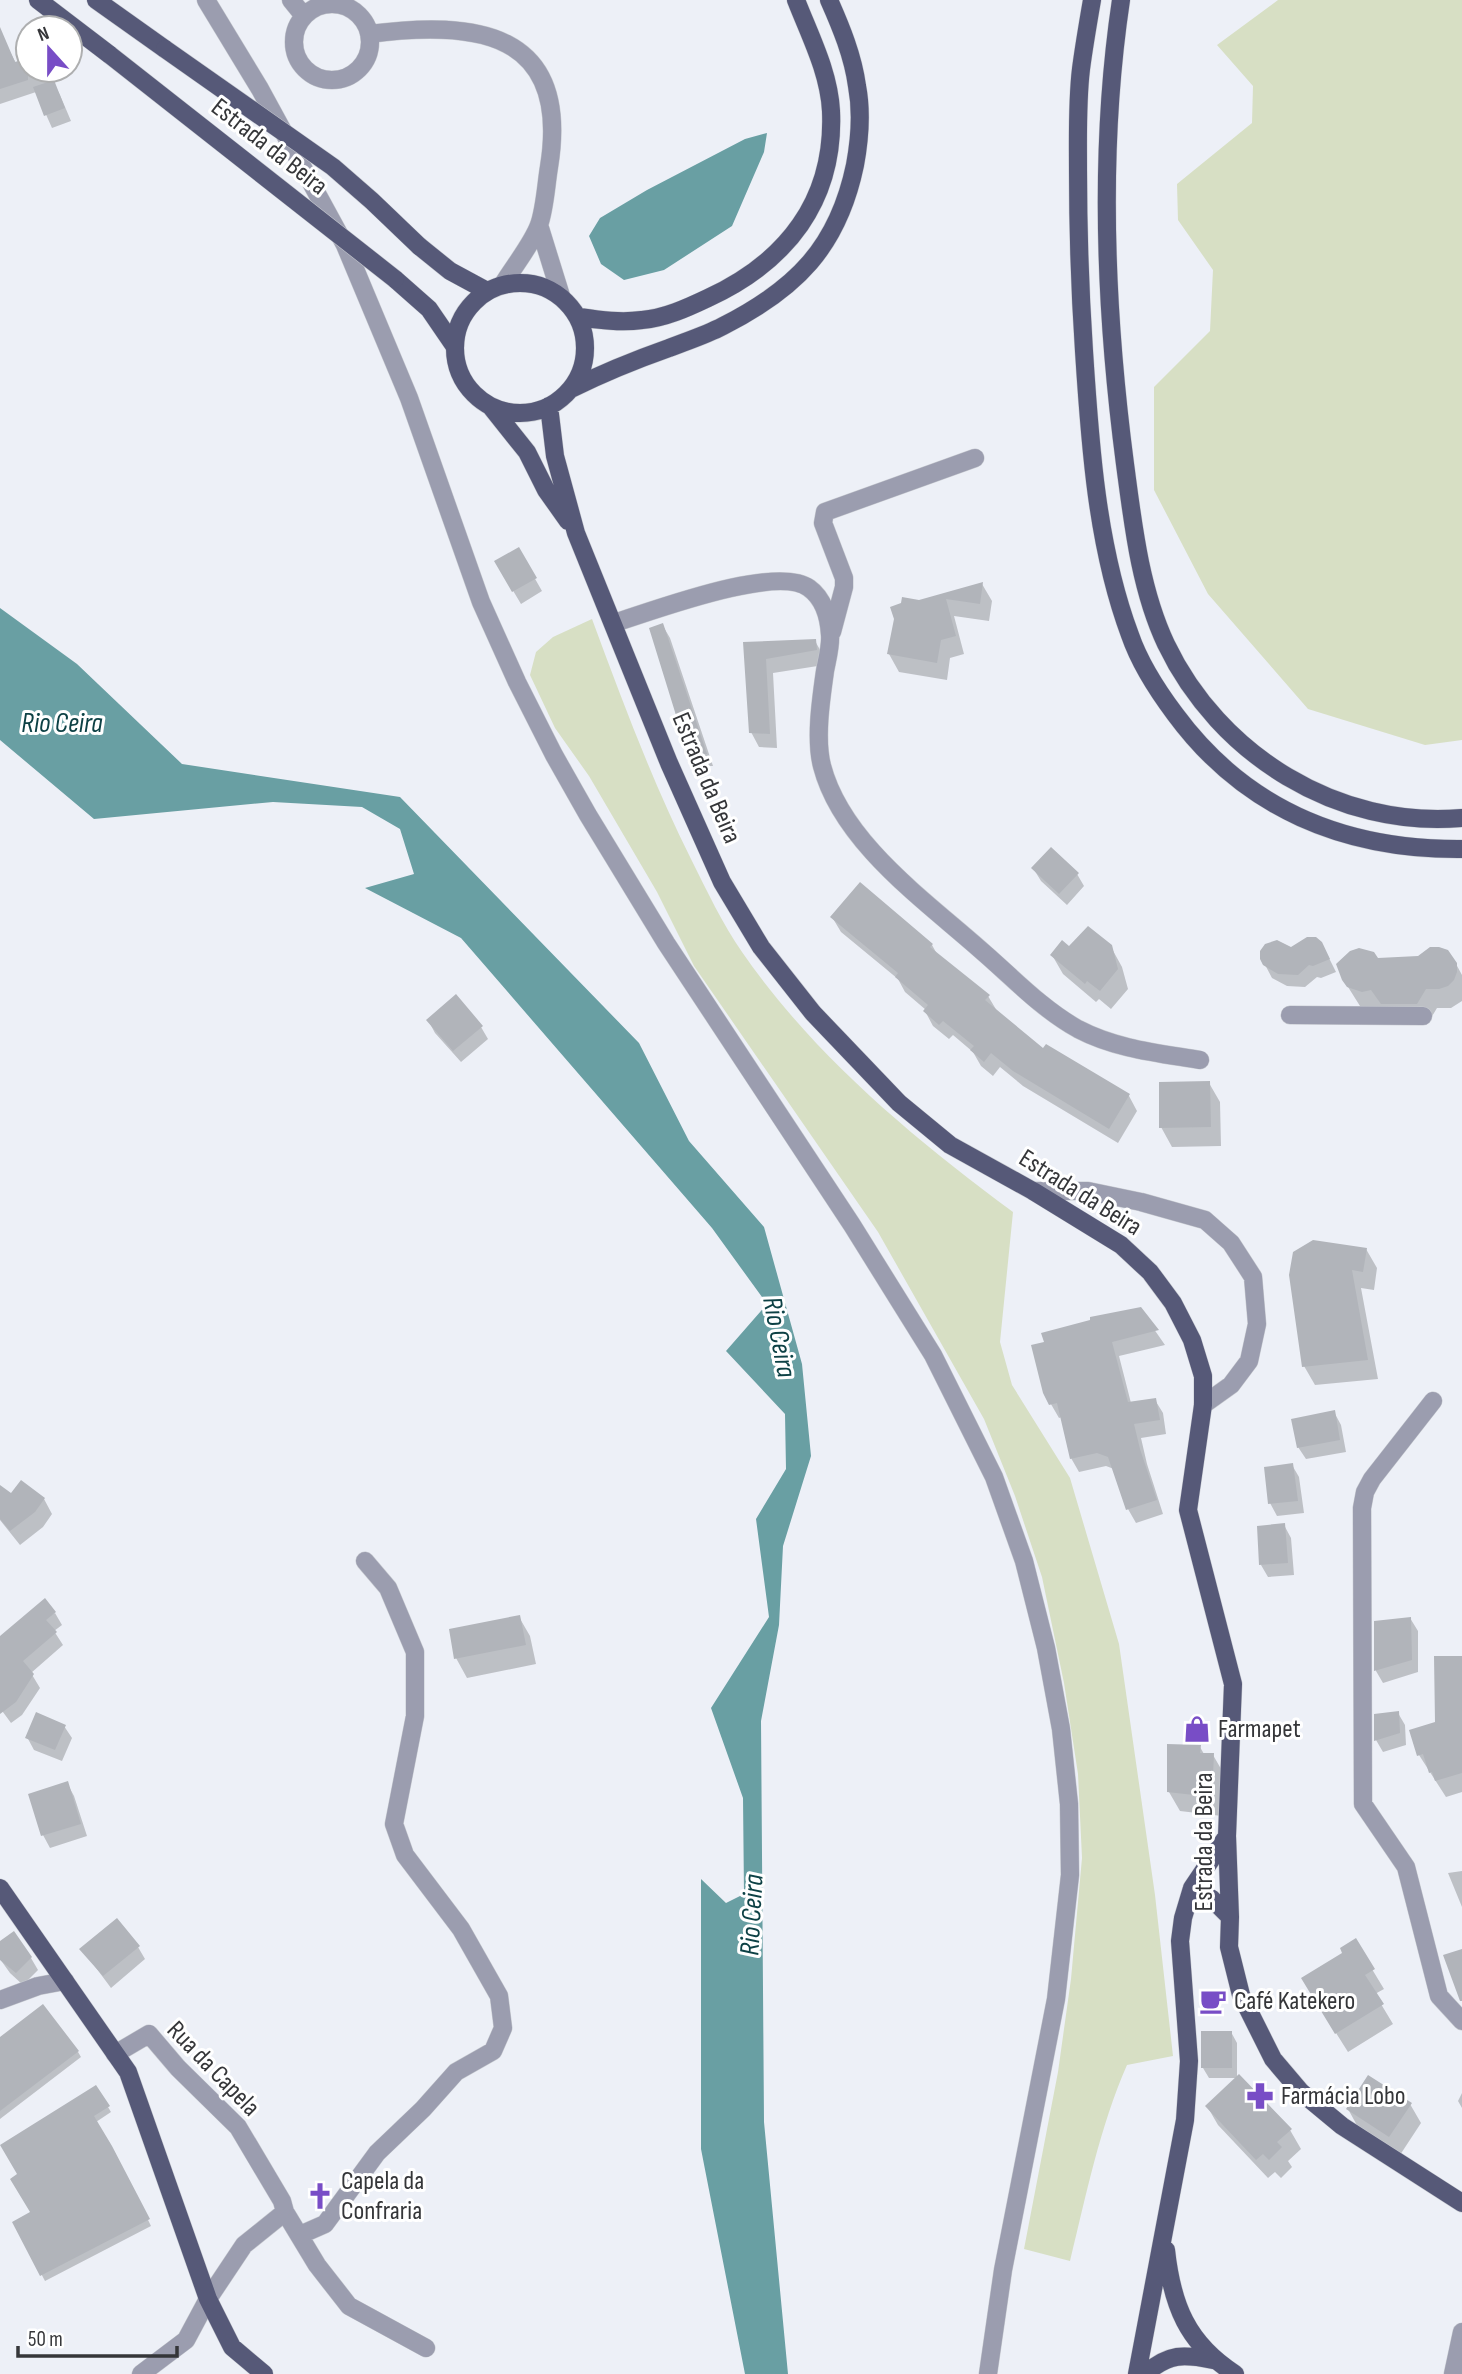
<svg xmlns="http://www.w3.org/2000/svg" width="1462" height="2374" font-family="'Sofia Sans Condensed',sans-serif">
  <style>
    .green { fill: #d7dfc4 }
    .water { fill: #699fa3 }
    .shadow { fill: #0003 }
    .building { fill: #b1b4ba }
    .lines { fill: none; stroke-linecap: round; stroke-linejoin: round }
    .minor-casing { stroke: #c8cbd1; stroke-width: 19 }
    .major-casing { stroke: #c8cbd1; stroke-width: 19 }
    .minor { stroke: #9b9daf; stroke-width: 18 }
    .major { stroke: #565978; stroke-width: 18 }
    .major-bridge-casing { stroke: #c8cbd1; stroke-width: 19; stroke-linecap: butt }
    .major-bridge { stroke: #565978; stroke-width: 18 }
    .labels { text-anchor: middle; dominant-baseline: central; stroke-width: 6; stroke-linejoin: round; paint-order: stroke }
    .street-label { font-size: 26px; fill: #353639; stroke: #fff }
    .poi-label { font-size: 26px; fill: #353639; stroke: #fff; text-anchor: start }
    .water-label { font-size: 28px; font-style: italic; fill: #0d4145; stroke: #fff }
  </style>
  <rect width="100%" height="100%" fill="#edf0f7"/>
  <path class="green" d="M 1278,0 L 1462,0 L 1462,740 L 1425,745 L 1308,709 L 1208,594 L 1154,490 L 1154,387 L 1210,331 L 1213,270 L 1178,220 L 1177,184 L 1252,123 L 1253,86 L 1217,45 Z
    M 592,619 C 622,700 652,781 691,859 C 707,891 722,923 742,952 C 814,1056 912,1137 1013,1212 L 1000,1342 L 1012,1385 L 1070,1478 L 1119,1644 L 1155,1895 L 1173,2056 L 1127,2065 C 1100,2126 1086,2196 1070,2261 L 1024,2249 L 1058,2072 L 1071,1979 L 1082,1858 L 1078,1774 L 1064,1683 L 1042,1577 L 1015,1496 L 984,1419 L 878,1232 L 694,966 L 657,892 L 589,776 L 555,728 L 530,675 L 536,652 L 553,637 Z"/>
  <path class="water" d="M 767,133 L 764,152 L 732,226 L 664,270 L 624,280 L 601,264 L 589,236 L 600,218 L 647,190 L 745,139 Z
    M 0,608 L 77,664 L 182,764 L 400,797 L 639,1043 L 689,1141 L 764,1227 L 802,1364 L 811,1456 L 783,1546 L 779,1625 L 761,1721 L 764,2122 L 788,2374 L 745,2374 L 701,2149 L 701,1879 L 726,1903 L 744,1894 L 743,1798 L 711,1708 L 769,1617 L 756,1519 L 786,1469 L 785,1414 L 726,1351 L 767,1304 L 712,1228 L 461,938 L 365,888 L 414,874 L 400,829 L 362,807 L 273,802 L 94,819 L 0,740 Z"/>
  <path class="shadow" d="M 8,48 L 16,63 L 28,60 L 28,70 L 45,70 L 49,83 L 53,82 L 60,95 L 71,121 L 52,128 L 36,92 L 0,104 L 0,51 Z
    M 518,549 L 542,591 L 521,604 L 496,562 Z
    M 982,584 L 992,601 L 989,621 L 954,616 L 964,654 L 950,658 L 947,680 L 899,672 L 889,654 L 895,619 L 919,601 Z
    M 663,626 L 670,638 L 713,766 L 697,766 L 690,754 Z
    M 815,641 L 823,655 L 824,665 L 773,673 L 777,748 L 759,747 L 751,732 L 745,644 Z
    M 1033,868 L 1077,874 L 1084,886 L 1067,905 L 1041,881 Z
    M 832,917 L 932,945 L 937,954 L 988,996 L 997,1011 L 1044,1050 L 1129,1096 L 1137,1111 L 1118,1143 L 1023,1086 L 1000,1067 L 993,1076 L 981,1066 L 973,1052 L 953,1035 L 949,1039 L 933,1026 L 925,1011 L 926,1010 L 905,992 L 898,979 L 841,932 Z
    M 1111,947 L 1122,967 L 1128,989 L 1111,1009 L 1099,999 L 1096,1002 L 1063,974 L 1052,955 L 1069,948 Z
    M 1291,949 L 1328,956 L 1336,972 L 1321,978 L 1317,977 L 1305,987 L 1287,986 L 1272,978 L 1262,959 Z
    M 1377,959 L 1456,964 L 1462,975 L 1462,1001 L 1451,1008 L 1437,1008 L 1428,1023 L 1360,1006 L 1343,979 Z
    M 428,1020 L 481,1027 L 488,1039 L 461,1062 L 435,1033 Z
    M 1209,1083 L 1220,1102 L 1221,1146 L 1172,1147 L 1161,1127 Z
    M 1366,1249 L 1377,1268 L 1374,1290 L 1361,1288 L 1378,1379 L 1315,1385 L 1304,1366 L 1291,1275 Z
    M 1140,1309 L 1165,1345 L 1119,1356 L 1131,1403 L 1155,1400 L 1163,1413 L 1166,1434 L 1141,1438 L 1147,1464 L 1163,1514 L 1136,1523 L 1128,1509 L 1114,1469 L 1106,1466 L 1079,1472 L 1071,1458 L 1062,1417 L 1059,1418 L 1044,1392 Z
    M 1334,1412 L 1341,1425 L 1346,1452 L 1306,1459 L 1298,1447 Z
    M 1292,1465 L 1299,1477 L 1304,1513 L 1277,1516 L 1270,1503 Z
    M 0,1487 L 12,1496 L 44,1499 L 52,1514 L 43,1527 L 20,1545 L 0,1520 Z
    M 1284,1525 L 1291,1538 L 1294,1575 L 1268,1577 L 1261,1565 Z
    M 55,1613 L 62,1625 L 54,1631 L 63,1645 L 31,1673 L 40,1688 L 22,1715 L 11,1723 L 0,1708 L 0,1638 Z
    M 519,1617 L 530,1636 L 536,1664 L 467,1678 L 456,1658 Z
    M 1410,1618 L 1418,1631 L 1418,1672 L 1383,1683 L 1376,1671 L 1376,1623 Z
    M 1462,1657 L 1462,1792 L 1446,1797 L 1419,1755 L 1437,1723 Z
    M 1398,1713 L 1405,1725 L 1406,1745 L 1383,1752 L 1376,1740 Z
    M 64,1726 L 72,1738 L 62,1761 L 34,1750 L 27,1737 Z
    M 1200,1747 L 1204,1754 L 1213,1755 L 1224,1774 L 1222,1816 L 1180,1811 L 1169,1792 Z
    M 67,1783 L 74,1796 L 87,1836 L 50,1848 L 43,1835 Z
    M 1462,1871 L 1462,1907 L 1448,1873 Z
    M 1355,1941 L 1384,1989 L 1375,1994 L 1393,2024 L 1348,2052 L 1314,1998 Z
    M 0,1943 L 31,1958 L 38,1970 L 23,1985 L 10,1973 L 0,1959 Z
    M 138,1947 L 145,1959 L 111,1988 L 82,1949 Z
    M 1231,2032 L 1237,2043 L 1237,2078 L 1290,2130 L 1301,2149 L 1288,2161 L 1292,2167 L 1281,2178 L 1275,2172 L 1268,2178 L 1218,2125 L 1207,2106 L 1237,2078 L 1209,2078 L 1203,2068 Z
    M 0,2039 L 78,2052 L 81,2057 L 0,2119 Z
    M 96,2087 L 111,2112 L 96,2122 L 115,2153 L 151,2226 L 45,2281 L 14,2222 L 33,2213 L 20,2175 Z
    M 1462,2093 L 1462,2108 L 1458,2101 Z
    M 1410,2104 L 1421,2123 L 1400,2155 L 1359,2129 L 1348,2109 Z"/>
  <path class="building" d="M 0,27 L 15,62 L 28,58 L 28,80 L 0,89 Z
    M 54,80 L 65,108 L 44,116 L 33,87 Z
    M 519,547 L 537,578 L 512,592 L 494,561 Z
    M 983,582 L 980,604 L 946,599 L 956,636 L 941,640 L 937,663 L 887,654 L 894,619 L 890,607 L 901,603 L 902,597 L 919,600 Z
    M 663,623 L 707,754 L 688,754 L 649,628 Z
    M 816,639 L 817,650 L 766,659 L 770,734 L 749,733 L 743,642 Z
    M 1051,847 L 1079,873 L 1059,894 L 1031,868 Z
    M 860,882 L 933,944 L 930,947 L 990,995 L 985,1000 L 1043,1048 L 1046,1044 L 1130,1094 L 1109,1129 L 1013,1071 L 991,1053 L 984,1062 L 970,1050 L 974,1046 L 943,1021 L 939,1025 L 923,1011 L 928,1005 L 895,977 L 898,973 L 830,917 Z
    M 1088,926 L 1112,945 L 1118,969 L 1100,991 L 1087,981 L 1085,984 L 1050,955 L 1062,940 L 1069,946 Z
    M 1307,937 L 1316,937 L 1322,942 L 1330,959 L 1313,966 L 1309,965 L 1298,975 L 1278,974 L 1263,965 L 1260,959 L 1260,951 L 1265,944 L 1277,940 L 1291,947 Z
    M 1430,947 L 1439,947 L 1448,950 L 1457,963 L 1457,972 L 1454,980 L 1448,986 L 1439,989 L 1426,989 L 1417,1004 L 1381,1004 L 1371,990 L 1362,992 L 1347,987 L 1342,980 L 1336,964 L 1350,951 L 1359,948 L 1374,952 L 1378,958 L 1418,956 Z
    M 456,994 L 483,1026 L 453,1051 L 426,1020 Z
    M 1210,1081 L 1211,1127 L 1159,1128 L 1159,1082 Z
    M 1313,1240 L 1367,1248 L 1363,1272 L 1352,1270 L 1368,1360 L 1302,1367 L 1289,1275 L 1293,1252 Z
    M 1141,1307 L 1159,1330 L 1112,1342 L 1128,1402 L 1156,1398 L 1160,1420 L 1134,1424 L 1140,1449 L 1157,1500 L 1126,1510 L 1108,1457 L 1097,1453 L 1070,1459 L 1057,1403 L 1049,1405 L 1043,1393 L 1031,1345 L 1044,1342 L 1041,1333 L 1090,1320 L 1090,1317 Z
    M 1335,1410 L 1340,1440 L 1297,1448 L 1291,1419 Z
    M 1293,1463 L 1298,1501 L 1268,1504 L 1264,1467 Z
    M 21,1480 L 45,1498 L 35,1512 L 10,1531 L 0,1519 L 0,1485 L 11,1493 Z
    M 1285,1523 L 1288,1563 L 1259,1565 L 1257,1526 Z
    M 45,1598 L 56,1612 L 46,1620 L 57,1632 L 23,1661 L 34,1674 L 16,1702 L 0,1714 L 0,1636 Z
    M 520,1615 L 526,1645 L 454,1659 L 449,1629 Z
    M 1411,1617 L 1412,1660 L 1374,1671 L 1374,1621 Z
    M 1434,1656 L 1462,1656 L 1462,1773 L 1435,1781 L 1432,1772 L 1429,1773 L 1423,1754 L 1417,1756 L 1409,1730 L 1435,1722 Z
    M 1399,1711 L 1400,1733 L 1374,1741 L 1374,1714 Z
    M 36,1712 L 66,1725 L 55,1750 L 25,1738 Z
    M 1167,1744 L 1201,1745 L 1200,1753 L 1214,1753 L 1212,1797 L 1167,1792 Z
    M 68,1781 L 81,1824 L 41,1836 L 28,1794 Z
    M 117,1918 L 140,1946 L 103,1976 L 79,1949 Z
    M 14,1931 L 32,1957 L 16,1973 L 0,1960 L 0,1941 Z
    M 1356,1938 L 1375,1969 L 1365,1975 L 1384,2004 L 1335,2034 L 1301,1978 L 1342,1953 L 1340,1948 Z
    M 1462,1949 L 1462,2001 L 1460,2001 L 1443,1955 Z
    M 43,2004 L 79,2051 L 0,2111 L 0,2037 Z
    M 1201,2031 L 1232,2031 L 1232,2068 L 1201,2068 Z
    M 1239,2074 L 1292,2129 L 1277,2142 L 1282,2147 L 1269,2160 L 1263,2154 L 1256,2160 L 1205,2106 Z
    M 1368,2075 L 1412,2103 L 1389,2137 L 1346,2109 Z
    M 96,2085 L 110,2106 L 94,2116 L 112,2146 L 150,2219 L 40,2276 L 12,2222 L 30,2212 L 10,2179 L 17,2174 L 0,2145 Z"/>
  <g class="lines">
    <defs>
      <path id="minor" d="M 206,0 L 260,89 L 345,245 L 409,398 L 481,602 L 517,682 L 554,755 L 588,815 L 666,943 L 852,1225 L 933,1355 L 994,1477 L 1024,1561 L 1046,1648 L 1061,1729 L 1069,1804 L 1070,1875 L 1056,1999 L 1003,2270 L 988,2374
        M 291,0 L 304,16
        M294 42a38 38 0 1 1 76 0a38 38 0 1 1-76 0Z
        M 369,34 C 476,20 571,31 549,167 C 546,185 545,208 539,225 C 532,244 514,266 503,284
        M 539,225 L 561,296
        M 614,623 C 653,611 776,564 809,588 C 823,598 829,617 830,635 C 831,646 827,660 825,671 C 821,699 815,739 822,766 C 842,843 926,901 983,952 C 1013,978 1042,1009 1078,1029 C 1116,1049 1158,1053 1200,1060
        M 832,632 L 844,587 L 844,578 L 823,523 L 825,512 L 975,458
        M 1290,1015 L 1423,1016
        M 1033,1191 L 1088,1191 L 1141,1202 L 1205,1220 L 1231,1243 L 1253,1277 L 1257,1324 L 1249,1361 L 1231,1385 L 1203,1405
        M 1433,1401 L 1372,1479 L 1365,1492 L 1362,1508 L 1363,1804 L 1406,1867 L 1439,1996 L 1462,2021
        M 0,2000 L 38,1986 L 65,1981
        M 115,2054 L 149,2034 L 178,2068 L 238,2127 L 282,2201 L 285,2212 L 244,2245 L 208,2299 L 186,2340 L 141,2374
        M 285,2212 L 317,2265 L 349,2306 L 426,2348
        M 300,2235 L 325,2224 L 377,2153 L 423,2109 L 456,2072 L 493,2051 L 503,2028 L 499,1996 L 461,1929 L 405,1855 L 394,1824 L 415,1716 L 415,1652 L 388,1588 L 365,1561
        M 1453,2374 L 1462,2332"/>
      <path id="major" d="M 38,0 L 110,55
        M 96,0 L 165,49
        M 1092,0 C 1088,23 1084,46 1081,69 C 1077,102 1078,136 1078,170 C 1078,231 1080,291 1084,351 C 1090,445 1097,547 1130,635 C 1140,664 1157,690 1175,714 C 1245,809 1345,850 1462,849
        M 1121,0 C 1098,153 1105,311 1125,464 C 1133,524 1140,589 1166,644 C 1219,755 1338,829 1462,818
        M 419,246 L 450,271 L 487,291
        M 395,279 L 429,309 L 455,347
        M455 348a65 65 0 1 1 130 0a65 65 0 1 1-130 0Z
        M 579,317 C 600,320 621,323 642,320 C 665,318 687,308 708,298 C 786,262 835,201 831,111 C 829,72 810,36 796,0
        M 571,389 C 603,373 635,360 669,348 C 687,341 706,335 723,326 C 796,289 838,247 855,165 C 860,138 862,112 857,86 C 853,56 841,27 829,0
        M 549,406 L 555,456 L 576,533 L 669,763 L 722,882 L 761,947 L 813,1013 L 899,1103 L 950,1145 L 1033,1191 L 1121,1245 L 1150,1272 L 1173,1303 L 1192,1340 L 1203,1376 L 1203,1405 L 1188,1510 L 1233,1684 L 1227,1836 L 1230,1917 L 1229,1947 L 1241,1995 L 1273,2059 L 1301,2092 L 1342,2126 L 1462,2203
        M 491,407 L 527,452 L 546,490 L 568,521
        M 0,1888 L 128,2072 L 208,2299 L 232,2347 L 264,2374
        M 1192,1888 L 1212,1899 L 1230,1917
        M 1166,2250 C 1172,2305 1187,2343 1235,2374
        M 1137,2374 L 1185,2120 L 1189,2061 L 1180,1941 L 1183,1918 L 1192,1888 L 1227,1836
        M 1145,2374 C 1169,2353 1184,2354 1213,2360"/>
    </defs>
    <use href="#minor" class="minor-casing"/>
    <use href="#major" class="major-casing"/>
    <use href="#minor" class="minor"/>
    <use href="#major" class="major"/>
    <defs>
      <path id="major-bridge" d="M 165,49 L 333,167 L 372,201 L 419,246
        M 110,55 L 395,279"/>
    </defs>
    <use href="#major-bridge" class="major-bridge-casing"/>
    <use href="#major-bridge" class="major-bridge"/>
  </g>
  <defs>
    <symbol id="shop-bare" viewBox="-9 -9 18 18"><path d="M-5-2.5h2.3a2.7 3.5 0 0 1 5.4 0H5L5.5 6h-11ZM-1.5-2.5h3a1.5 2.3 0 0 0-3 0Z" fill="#784dc6" stroke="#fff" stroke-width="2.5" paint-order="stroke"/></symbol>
    <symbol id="cafe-bare" viewBox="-9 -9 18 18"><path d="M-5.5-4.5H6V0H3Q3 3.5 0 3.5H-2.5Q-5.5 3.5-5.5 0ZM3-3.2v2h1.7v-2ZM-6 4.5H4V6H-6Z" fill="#784dc6" stroke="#fff" stroke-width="2.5" paint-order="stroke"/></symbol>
    <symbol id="pharmacy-bare" viewBox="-9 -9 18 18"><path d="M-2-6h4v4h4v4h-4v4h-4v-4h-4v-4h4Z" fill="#784dc6" stroke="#fff" stroke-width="2.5" paint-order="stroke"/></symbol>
    <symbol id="church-bare" viewBox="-9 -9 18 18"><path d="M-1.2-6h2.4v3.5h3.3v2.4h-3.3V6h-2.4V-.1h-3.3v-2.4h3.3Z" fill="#784dc6" stroke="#fff" stroke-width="2.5" paint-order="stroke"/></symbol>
  </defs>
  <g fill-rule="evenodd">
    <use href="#shop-bare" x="1178" y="1710" width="38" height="38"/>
    <use href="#cafe-bare" x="1194" y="1982" width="38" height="38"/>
    <use href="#pharmacy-bare" x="1241" y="2077" width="38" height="38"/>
    <use href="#church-bare" x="301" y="2177" width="38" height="38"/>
  </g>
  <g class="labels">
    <g class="street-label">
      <text transform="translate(269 147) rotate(38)">Estrada da Beira</text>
      <text transform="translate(706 778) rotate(67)">Estrada da Beira</text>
      <text transform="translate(1080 1193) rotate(32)">Estrada da Beira</text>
      <text transform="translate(1204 1842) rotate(-90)">Estrada da Beira</text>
      <text transform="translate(213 2069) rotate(46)">Rua da Capela</text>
    </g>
    <g class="poi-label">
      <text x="1218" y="1729">Farmapet</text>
      <text x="1234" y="2001">Café Katekero</text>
      <text x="1281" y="2096">Farmácia Lobo</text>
      <text x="341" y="2181">Capela da<tspan x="341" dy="30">Confraria</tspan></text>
    </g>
    <g class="water-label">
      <text x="62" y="723">Rio Ceira</text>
      <text transform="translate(779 1337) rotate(79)">Rio Ceira</text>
      <text transform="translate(752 1915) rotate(-87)">Rio Ceira</text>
    </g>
  </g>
  <g transform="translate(49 49) rotate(339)"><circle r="33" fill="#ffffff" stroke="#aeafb0" stroke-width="2"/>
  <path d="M0-5L12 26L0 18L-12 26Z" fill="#784dc6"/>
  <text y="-10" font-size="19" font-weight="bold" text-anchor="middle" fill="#353639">N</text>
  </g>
  <path d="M18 2346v10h159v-10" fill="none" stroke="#353639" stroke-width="3.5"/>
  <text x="28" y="2346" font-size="21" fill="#353639" stroke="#ffffff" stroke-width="5" paint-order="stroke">50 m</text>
</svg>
